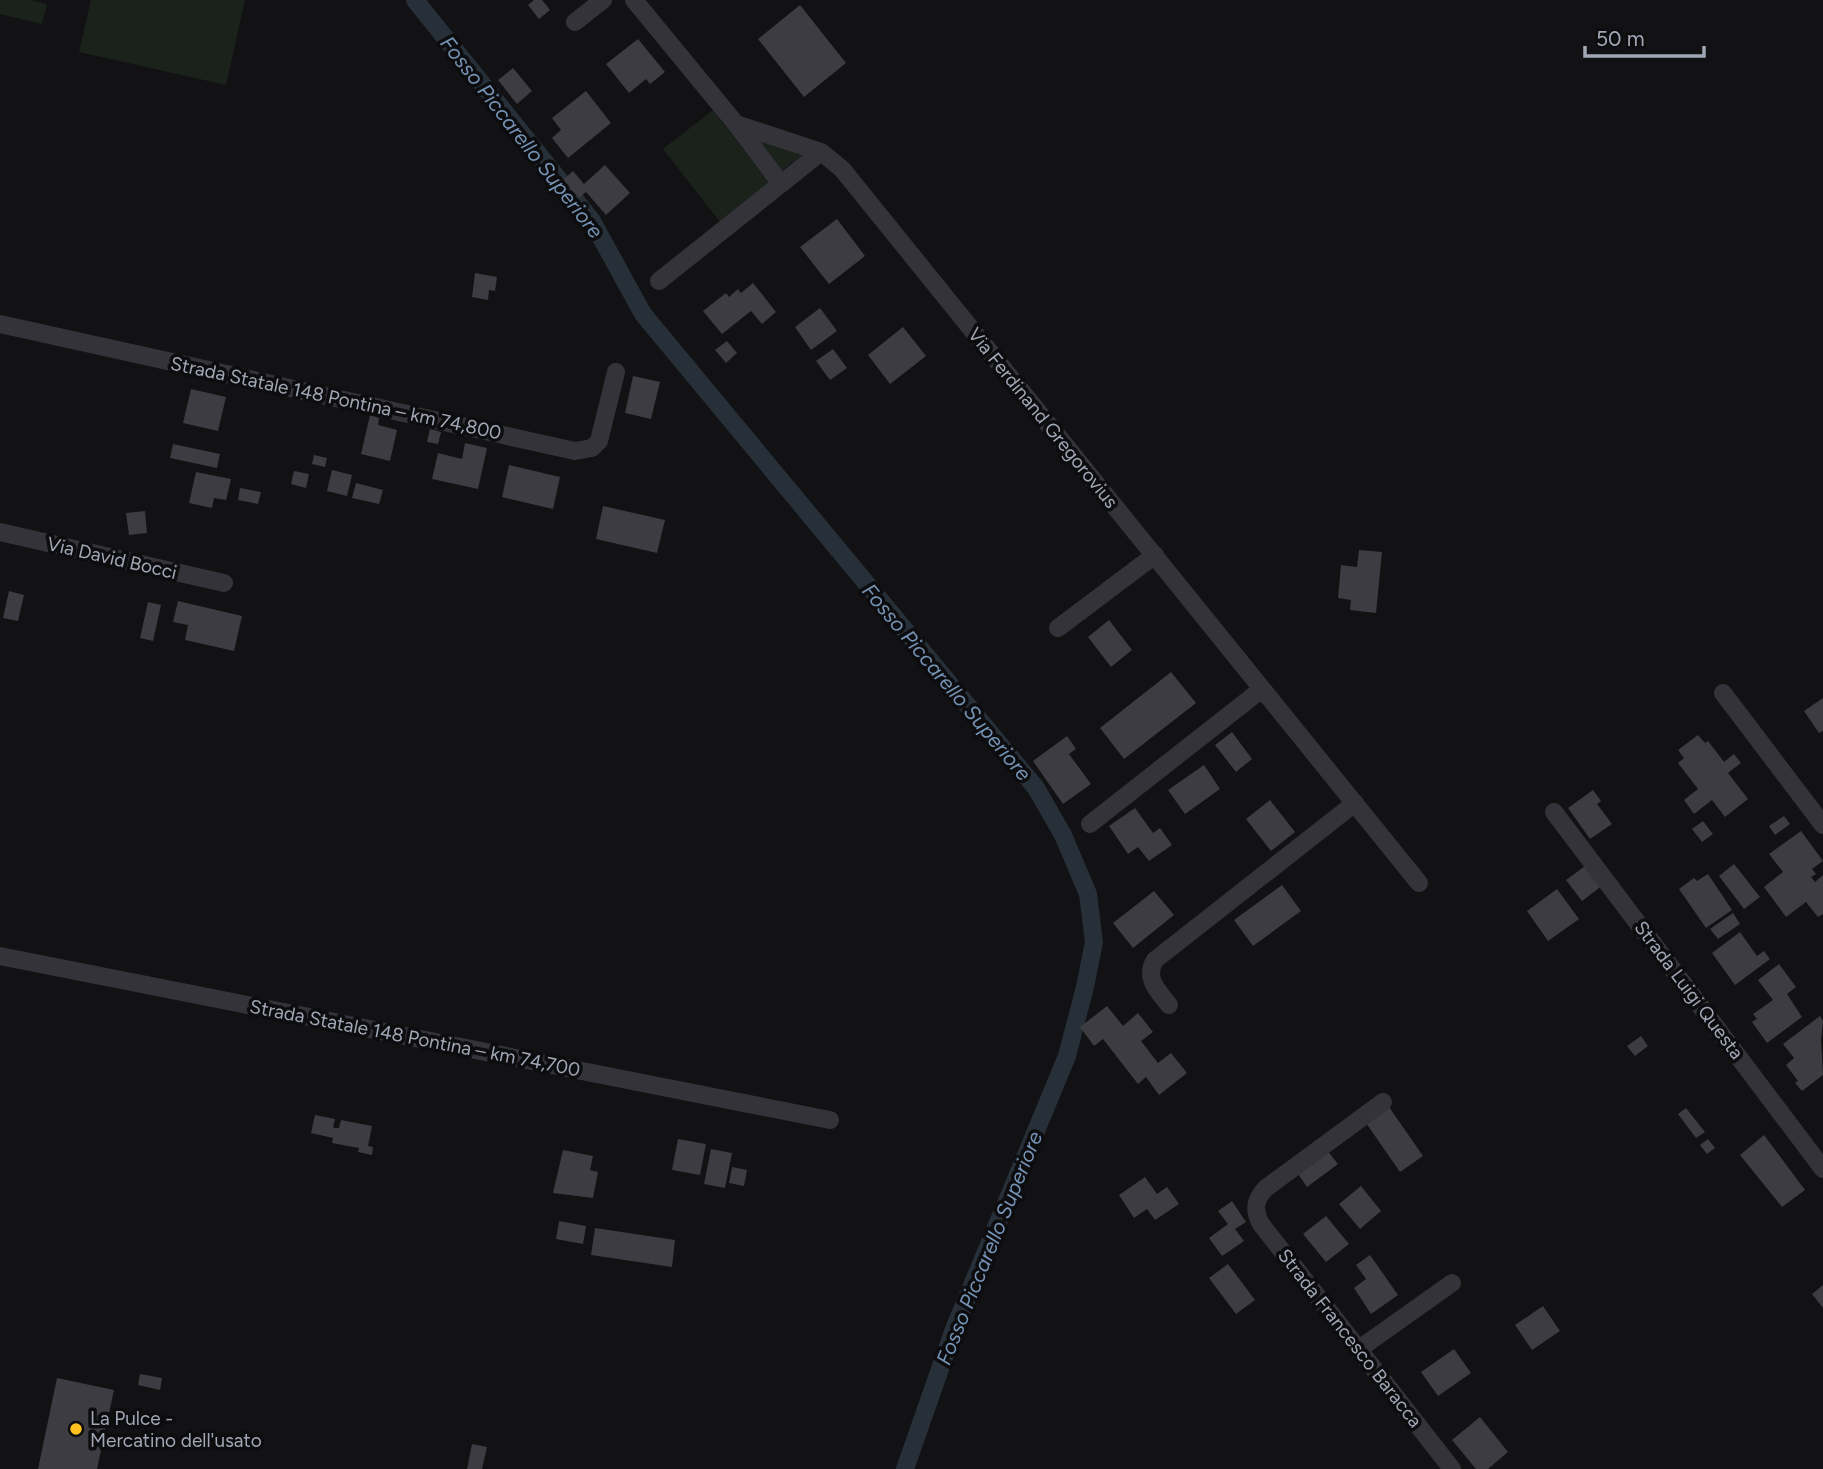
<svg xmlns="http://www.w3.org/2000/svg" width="1823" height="1469" font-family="Figtree,sans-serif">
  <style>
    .green { fill: #1a221b }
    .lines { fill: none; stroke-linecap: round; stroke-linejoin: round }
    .canal { stroke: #273038; stroke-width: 18 }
    .building { fill: #3c3c42 }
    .minor { stroke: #333339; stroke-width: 18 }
    .poi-dot { fill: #ffc21f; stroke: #0d0d0f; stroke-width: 2.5 }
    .labels { text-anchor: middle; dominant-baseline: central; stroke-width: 7; stroke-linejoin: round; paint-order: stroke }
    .street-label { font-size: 19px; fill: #a2a7b6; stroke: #0d0d0f }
    .poi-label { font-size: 19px; fill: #a2a7b6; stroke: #0d0d0f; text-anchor: start }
    .water-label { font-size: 21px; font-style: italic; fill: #7593b5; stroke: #0d0d0f }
  </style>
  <rect width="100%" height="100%" fill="#121214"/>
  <path class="green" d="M 0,0 L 31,0 L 47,4 L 42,24 L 0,14 Z
    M 91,0 L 245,0 L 226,85 L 79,52 Z
    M 713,110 L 769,183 L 720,222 L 663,149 Z
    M 756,139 L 804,154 L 781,171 Z"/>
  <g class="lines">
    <path class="canal" d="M 415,0 L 592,221 L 643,314 L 1036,788 L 1063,835 L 1088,894 L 1094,942 L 1085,987 L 1067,1056 L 954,1329 L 905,1469"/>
  </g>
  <path class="building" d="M 534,0 L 542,0 L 550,10 L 539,19 L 528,5 Z
    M 800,5 L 846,63 L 804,97 L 758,39 Z
    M 638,39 L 665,72 L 650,84 L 646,79 L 629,93 L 606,64 Z
    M 513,68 L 532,91 L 517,104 L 498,80 Z
    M 586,91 L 611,123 L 568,158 L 552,138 L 561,130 L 552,118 Z
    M 605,165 L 630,193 L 606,215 L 586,192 L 579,198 L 563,180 L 573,171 L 584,184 Z
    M 837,219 L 865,256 L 829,284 L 800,247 Z
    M 475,273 L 497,277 L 495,291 L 489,290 L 488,300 L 472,297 Z
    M 753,283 L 776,312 L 762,324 L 751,311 L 722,334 L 703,311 L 726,293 L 729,297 L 738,289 L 741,293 Z
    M 820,308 L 837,331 L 811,350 L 795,327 Z
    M 903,327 L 926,356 L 890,384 L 868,355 Z
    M 727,341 L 737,353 L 726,363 L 715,350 Z
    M 833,349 L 847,368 L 830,380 L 816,361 Z
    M 633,376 L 660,382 L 651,419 L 625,413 Z
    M 191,389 L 226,397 L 218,431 L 183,423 Z
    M 370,415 L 379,418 L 378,425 L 397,430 L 390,461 L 361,454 Z
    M 430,429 L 441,432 L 438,444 L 427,442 Z
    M 465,443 L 487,448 L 478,489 L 432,479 L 438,453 L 462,459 Z
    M 173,444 L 220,454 L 217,468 L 170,458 Z
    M 314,455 L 327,458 L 325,467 L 312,464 Z
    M 509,465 L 560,477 L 553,509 L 502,497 Z
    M 332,470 L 352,475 L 347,496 L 327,491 Z
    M 294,471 L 309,474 L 306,488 L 291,484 Z
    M 196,472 L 231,479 L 226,500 L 214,498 L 212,508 L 189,503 Z
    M 356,483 L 383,490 L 379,504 L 352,498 Z
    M 240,488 L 261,492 L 258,504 L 238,500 Z
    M 603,506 L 665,520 L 657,553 L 596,539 Z
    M 145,511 L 147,533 L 129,535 L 126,513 Z
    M 1359,550 L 1382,552 L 1376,613 L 1350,610 L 1351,600 L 1338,598 L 1341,565 L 1357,567 Z
    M 9,591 L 24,595 L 18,621 L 3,618 Z
    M 178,601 L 242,616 L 234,651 L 185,640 L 188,625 L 173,622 Z
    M 148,602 L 161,605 L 153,641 L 140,638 Z
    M 1109,620 L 1132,650 L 1111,667 L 1088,637 Z
    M 1171,672 L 1196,703 L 1124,759 L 1100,728 Z
    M 1823,698 L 1823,731 L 1819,733 L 1804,711 Z
    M 1232,732 L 1252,759 L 1236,772 L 1215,745 Z
    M 1698,735 L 1705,743 L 1708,741 L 1724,762 L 1734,754 L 1741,763 L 1728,773 L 1748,799 L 1725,817 L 1712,800 L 1694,814 L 1684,800 L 1698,789 L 1678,763 L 1684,758 L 1678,750 Z
    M 1067,736 L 1076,749 L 1069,754 L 1091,784 L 1063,804 L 1033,761 Z
    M 1204,765 L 1220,789 L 1185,814 L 1168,790 Z
    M 1593,790 L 1601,801 L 1597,804 L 1612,824 L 1590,839 L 1568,808 Z
    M 1270,800 L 1295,832 L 1271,851 L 1246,819 Z
    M 1135,808 L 1153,833 L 1160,828 L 1172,845 L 1149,861 L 1138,847 L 1128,854 L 1109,826 Z
    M 1784,816 L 1790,824 L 1775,835 L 1769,826 Z
    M 1703,821 L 1713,834 L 1702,842 L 1692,829 Z
    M 1801,831 L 1823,861 L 1812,869 L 1816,874 L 1811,877 L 1815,882 L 1823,875 L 1823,914 L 1818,917 L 1806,902 L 1786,917 L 1764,887 L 1783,872 L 1769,854 Z
    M 1588,864 L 1603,885 L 1582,901 L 1566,880 Z
    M 1734,864 L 1760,897 L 1744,909 L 1719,876 Z
    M 1708,874 L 1732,910 L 1706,928 L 1679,889 L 1694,878 L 1697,881 Z
    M 1282,885 L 1301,911 L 1253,946 L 1234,920 Z
    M 1557,889 L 1579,919 L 1548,941 L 1527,911 Z
    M 1154,891 L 1174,915 L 1133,948 L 1113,923 Z
    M 1733,913 L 1740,924 L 1718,939 L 1710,929 Z
    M 1740,932 L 1757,956 L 1764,951 L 1770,959 L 1735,985 L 1712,953 Z
    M 1779,964 L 1796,987 L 1787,994 L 1802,1017 L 1767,1043 L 1752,1022 L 1757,1019 L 1753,1014 L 1773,1000 L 1758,980 Z
    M 1107,1006 L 1123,1026 L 1138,1013 L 1153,1032 L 1141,1041 L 1158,1063 L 1171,1053 L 1187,1073 L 1159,1095 L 1146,1077 L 1138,1084 L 1103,1039 L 1094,1046 L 1080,1027 Z
    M 1820,1016 L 1823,1021 L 1821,1040 L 1823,1075 L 1802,1091 L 1795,1083 L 1798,1081 L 1786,1065 L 1794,1058 L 1783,1044 Z
    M 1641,1036 L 1648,1046 L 1635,1056 L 1627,1046 Z
    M 1389,1107 L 1423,1156 L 1400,1172 L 1366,1123 Z
    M 1686,1108 L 1705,1132 L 1696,1138 L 1678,1114 Z
    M 315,1115 L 335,1119 L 333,1127 L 335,1128 L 339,1128 L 341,1120 L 372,1126 L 368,1146 L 373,1147 L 372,1155 L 358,1152 L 359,1148 L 332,1143 L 333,1138 L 311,1133 Z
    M 1764,1135 L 1805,1190 L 1782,1207 L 1740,1155 Z
    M 678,1139 L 706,1144 L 700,1175 L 672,1170 Z
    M 1708,1139 L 1715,1148 L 1707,1154 L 1700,1145 Z
    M 711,1149 L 732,1153 L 725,1188 L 704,1184 Z
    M 1326,1149 L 1338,1164 L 1307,1187 L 1296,1171 Z
    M 563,1150 L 593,1156 L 590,1170 L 598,1172 L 593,1198 L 553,1193 Z
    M 732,1167 L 747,1170 L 744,1186 L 729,1183 Z
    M 1145,1177 L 1157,1194 L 1167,1187 L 1179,1204 L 1155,1220 L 1147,1209 L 1134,1218 L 1119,1195 Z
    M 1361,1186 L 1381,1211 L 1360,1229 L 1339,1204 Z
    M 1232,1201 L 1246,1222 L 1235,1229 L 1244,1241 L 1222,1256 L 1209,1238 L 1228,1224 L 1218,1211 Z
    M 1326,1216 L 1349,1244 L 1326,1262 L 1303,1234 Z
    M 559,1221 L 586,1226 L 583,1244 L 556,1239 Z
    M 595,1228 L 675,1240 L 672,1267 L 591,1255 Z
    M 1370,1255 L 1398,1295 L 1371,1314 L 1354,1288 L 1366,1279 L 1356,1265 Z
    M 1228,1264 L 1255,1300 L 1236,1314 L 1209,1278 Z
    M 1823,1285 L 1823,1308 L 1812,1294 Z
    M 1543,1306 L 1560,1331 L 1532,1350 L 1515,1325 Z
    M 1454,1349 L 1471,1373 L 1438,1396 L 1421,1372 Z
    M 140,1374 L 162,1378 L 160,1390 L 138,1385 Z
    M 57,1378 L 114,1390 L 97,1469 L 38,1469 Z
    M 1480,1417 L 1508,1452 L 1488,1469 L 1476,1469 L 1452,1440 Z
    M 472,1444 L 487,1447 L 482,1469 L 467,1469 Z"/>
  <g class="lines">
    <path class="minor" d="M 634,0 L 736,124 L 821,152 L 842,169 L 1419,883
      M 575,22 L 603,0
      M 736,124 L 781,184
      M 659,281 L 821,152
      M 0,324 L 575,451 L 592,448 L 599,441 L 616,372
      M 0,532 L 224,583
      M 1058,628 L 1155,555
      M 1723,693 L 1823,825
      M 1554,812 L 1823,1169
      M 1090,824 L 1262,689
      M 0,956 L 830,1120
      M 1169,1005 C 1158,991 1144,978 1155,960 L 1355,803
      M 1383,1102 L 1266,1188 C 1255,1199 1253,1210 1261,1224 L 1452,1469
      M 1359,1349 L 1452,1283"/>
  </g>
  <circle class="poi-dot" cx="76" cy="1429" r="7"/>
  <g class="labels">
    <g class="street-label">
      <text transform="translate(336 398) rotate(12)">Strada Statale 148 Pontina – km 74,800</text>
      <text transform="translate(1043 418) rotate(51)">Via Ferdinand Gregorovius</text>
      <text transform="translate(112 558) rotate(13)">Via David Bocci</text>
      <text transform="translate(1689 990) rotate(53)">Strada Luigi Questa</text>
      <text transform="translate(415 1038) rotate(11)">Strada Statale 148 Pontina – km 74,700</text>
      <text transform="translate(1350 1338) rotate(52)">Strada Francesco Baracca</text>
    </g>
    <g class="poi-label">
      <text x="90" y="1418">La Pulce -<tspan x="90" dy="22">Mercatino dell'usato</tspan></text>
    </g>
    <g class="water-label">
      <text transform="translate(522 137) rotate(52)">Fosso Piccarello Superiore</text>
      <text transform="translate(947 682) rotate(50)">Fosso Piccarello Superiore</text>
      <text transform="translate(989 1248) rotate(-68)">Fosso Piccarello Superiore</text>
    </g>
  </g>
  <path d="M1585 46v10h119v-10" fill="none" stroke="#a2a7b6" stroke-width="3.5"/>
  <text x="1596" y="46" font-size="21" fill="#a2a7b6" stroke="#0d0d0f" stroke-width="5" paint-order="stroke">50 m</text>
</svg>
